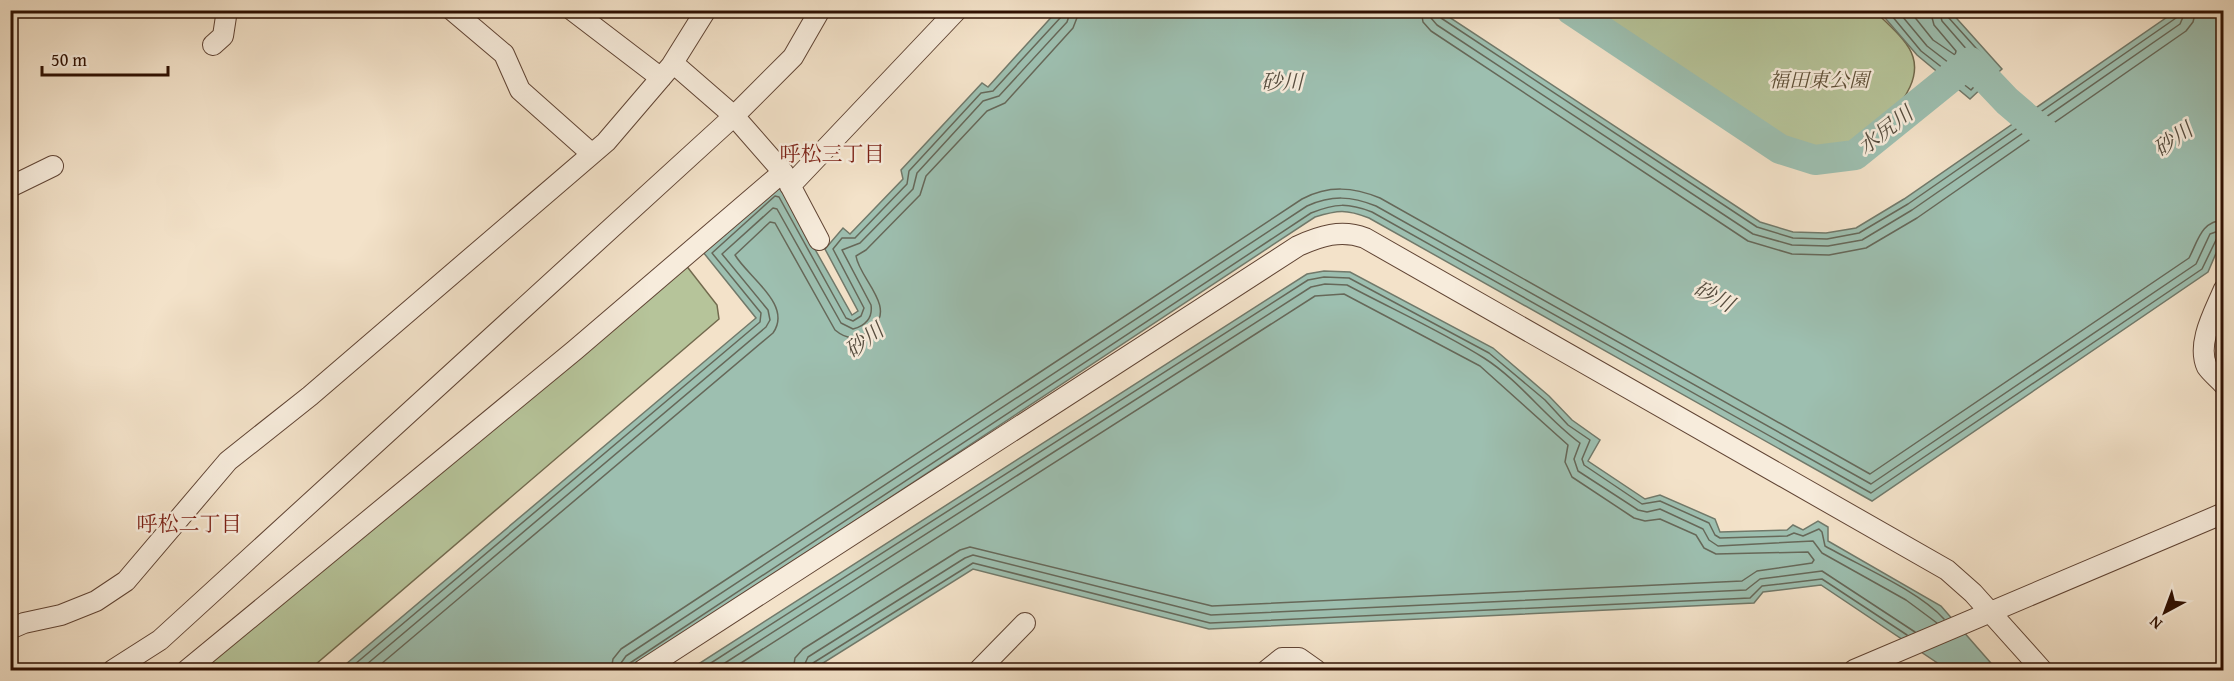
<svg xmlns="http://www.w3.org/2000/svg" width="2234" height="681" font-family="'Gentium Book Plus','Noto Serif JP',serif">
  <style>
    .green { fill: #b6c49a; stroke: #726a4e; stroke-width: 1.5 }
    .water { fill: #9dbfb0; stroke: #71796a; stroke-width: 1.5 }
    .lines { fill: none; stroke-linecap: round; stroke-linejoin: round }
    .shore { stroke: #666859; stroke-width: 1.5 }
    .river { stroke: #9dbfb0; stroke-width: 30 }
    .minor-casing { stroke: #604434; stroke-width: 22 }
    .minor { stroke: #f7ecdc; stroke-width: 20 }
    .labels { text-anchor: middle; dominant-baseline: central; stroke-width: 5; stroke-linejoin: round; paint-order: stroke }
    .park-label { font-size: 20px; font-style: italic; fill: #5e4f37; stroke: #f7ecdc }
    .water-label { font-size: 21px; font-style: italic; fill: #564d3f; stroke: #f7ecdc }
    .neighbourhood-label { font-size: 21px; fill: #7a1f14; stroke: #f7ecdc }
  </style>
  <rect width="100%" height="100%" fill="#f3e2c9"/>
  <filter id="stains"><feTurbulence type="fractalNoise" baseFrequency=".00333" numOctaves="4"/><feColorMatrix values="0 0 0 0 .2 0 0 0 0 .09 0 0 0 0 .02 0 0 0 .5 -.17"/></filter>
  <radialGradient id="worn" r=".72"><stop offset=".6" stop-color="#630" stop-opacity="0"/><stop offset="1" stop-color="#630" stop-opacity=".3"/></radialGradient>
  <path class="green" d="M 1589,11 L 1875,11 C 1887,24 1908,40 1913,57 C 1925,95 1865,144 1831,150 C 1821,152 1809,149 1799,149 Z
    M 685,264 L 717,305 L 719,319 L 309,670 L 198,670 Z"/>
  <path class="water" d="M 1057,11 L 1440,11 L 1760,222 L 1793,232 L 1826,233 L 1856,228 L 1904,199 L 2176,11 L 2223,11 L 2223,237 L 2208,272 L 1872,501 L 1369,218 C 1346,209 1338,210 1315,217 L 629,670 L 339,670 L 756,318 L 703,252 L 775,188 L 781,189 L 852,315 L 858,311 L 825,249 L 843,228 L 850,234 L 903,179 L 901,170 L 982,83 L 988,87 Z
    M 1879,11 L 1950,11 L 2002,69 L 1970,99 L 1917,55 Z
    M 1324,271 L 1350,272 L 1493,348 L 1549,396 L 1572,420 L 1600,440 L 1588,461 L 1645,499 L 1660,495 L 1715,519 L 1720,532 L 1787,530 L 1793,525 L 1803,530 L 1818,521 L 1828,527 L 1828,541 L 1941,606 L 1997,670 L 1948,670 L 1821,585 L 1763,592 L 1754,603 L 1209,629 L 973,569 L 812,670 L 689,670 L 1307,274 Z"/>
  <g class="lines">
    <path class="shore" d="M 1421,10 L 1423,22 L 1431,31 L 1748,241 L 1792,254 L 1829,255 L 1866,248 L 1917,218 L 2186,31 L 2193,22 L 2196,10
      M 1430,10 L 1431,18 L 1437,25 L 1753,234 L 1792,245 L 1828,246 L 1862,240 L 1912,210 L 2180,24 L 2186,10
      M 1438,10 L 1441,18 L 1757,227 L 1793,238 L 1827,239 L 1859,233 L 1908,204 L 2176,18 L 2179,10
      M 1887,10 L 1921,51 L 1971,90 L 1993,67 L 1948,17 L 1946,10
      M 1897,10 L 1927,46 L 1971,80 L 1982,67 L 1942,21 L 1939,10
      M 1909,10 L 1933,40 L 1955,55 L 1956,51 L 1934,25 L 1930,10
      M 348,670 L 760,322 L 761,313 L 712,253 L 775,196 L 779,197 L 846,318 L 853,321 L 861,316 L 864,308 L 833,249 L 842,238 L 855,238 L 907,184 L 909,171 L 981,93 L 993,91 L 1061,17 L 1063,10
      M 360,670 L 766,327 L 770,320 L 768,310 L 722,254 L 773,208 L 777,209 L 841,323 L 853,329 C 865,326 873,318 871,305 L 842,250 L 860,243 L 913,189 L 917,173 L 983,101 L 999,96 L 1067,22 L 1071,10
      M 374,670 L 773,333 C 793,305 748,277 735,255 L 770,222 L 775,223 L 835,330 C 841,335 848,339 856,337 C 863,336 868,332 873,328 C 896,306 859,278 856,256 L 866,250 L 920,195 L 926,176 L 987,111 L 1005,103 L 1073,28 L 1080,10
      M 611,670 L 613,659 L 621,649 L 1302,199 C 1329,185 1353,187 1380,198 L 1870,474 L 2189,258 C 2198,241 2201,221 2224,220
      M 620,670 L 621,663 L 626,656 L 1307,206 C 1332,195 1351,196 1376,206 L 1871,484 L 2196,264 L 2210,234 L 2224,229
      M 627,670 L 630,663 L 1311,213 C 1336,203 1348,203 1372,212 L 1871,493 L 2202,269 L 2216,240 L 2224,236
      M 700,670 L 1308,280 L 1324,277 L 1349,278 L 1489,353 L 1545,400 L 1568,425 L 1590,440 L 1582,459 L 1584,465 L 1642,504 L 1660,501 L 1709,523 L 1715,535 L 1720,538 L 1787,536 L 1794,533 L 1803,536 L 1819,529 L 1822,532 L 1825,546 C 1860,566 1919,591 1944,619
      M 714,670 L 1311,287 L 1325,284 L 1347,285 C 1392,309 1441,331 1484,358 C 1520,381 1546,418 1580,443 L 1574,459 L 1578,471 L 1638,510 L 1647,512 L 1660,509 L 1703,529 L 1709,540 L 1718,546 L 1813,541 L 1822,553 L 1906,600 L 1937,623
      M 730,670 L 1315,296 L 1344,294 L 1480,366 L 1568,445 L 1565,462 L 1572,477 L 1634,518 L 1645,521 L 1660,519 L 1696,535 L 1704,548 L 1716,554 L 1808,552 L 1814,560 L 1812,563 L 1757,571 L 1742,581 L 1212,606 L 970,547 L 960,550 L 803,649 L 795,658 L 793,670
      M 802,670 L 808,657 L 965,558 L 973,555 L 1211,615 L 1746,590 L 1760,579 L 1822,571 L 1915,632
      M 809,670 L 813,663 L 973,563 L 1210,623 L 1750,598 L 1762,586 L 1822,579 L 1907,635"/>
    <path class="river" d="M 1571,10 L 1780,149 L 1815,160 L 1855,155 L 1970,62 L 2007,101 L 2055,142"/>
    <defs>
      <path id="minor" d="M 452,10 L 504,54 L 520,90 L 592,154
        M 572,10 L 661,78
        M 213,45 L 223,36 L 227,10
        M 673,63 L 734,116 L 783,172 L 819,240
        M 790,186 L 957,10
        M 10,187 L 53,166
        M 2224,289 C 2215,311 2196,343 2207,367 C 2211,373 2219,379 2224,385
        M 10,629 L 24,623 L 61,615 L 96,601 L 126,581 L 228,461 L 310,396 L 606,142 L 671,66 L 706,10
        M 113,670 L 160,640 L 734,116 L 793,57 L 820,10
        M 187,670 L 575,350 L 783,172
        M 643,670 L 1298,246 C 1320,236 1341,229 1365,238 L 1947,570 L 1973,593 L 2042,670
        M 979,670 L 1025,623
        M 1267,670 L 1282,658 L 1299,658 L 1316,670
        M 1854,670 L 2224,513"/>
    </defs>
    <use href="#minor" class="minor-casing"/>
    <use href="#minor" class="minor"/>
  </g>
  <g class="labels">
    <g class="park-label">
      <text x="1819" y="79">福田東公園</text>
    </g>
    <g class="water-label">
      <text x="1282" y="81">砂川</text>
      <text transform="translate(1885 130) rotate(-38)">水尻川</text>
      <text transform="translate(2173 139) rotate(-35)">砂川</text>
      <text transform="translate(1714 296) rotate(28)">砂川</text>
      <text transform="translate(864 340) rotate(-37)">砂川</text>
    </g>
    <g class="neighbourhood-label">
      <text x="832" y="153">呼松三丁目</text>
      <text x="189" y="523">呼松二丁目</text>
    </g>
  </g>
  <rect width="2234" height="681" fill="none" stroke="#f3e2c9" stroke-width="36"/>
  <rect x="12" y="12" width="2210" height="657" fill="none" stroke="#2f1002" stroke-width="3"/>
  <rect x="18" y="18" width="2198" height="645" fill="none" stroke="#2f1002" stroke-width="1.5"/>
  <g transform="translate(2165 612) rotate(221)" stroke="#f7ecdc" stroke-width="4.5" paint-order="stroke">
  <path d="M0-4.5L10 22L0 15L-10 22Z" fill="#2f1002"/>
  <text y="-9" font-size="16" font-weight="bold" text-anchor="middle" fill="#2f1002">N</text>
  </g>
  <path d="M42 66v9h126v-9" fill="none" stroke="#2f1002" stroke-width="3"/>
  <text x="51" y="66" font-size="18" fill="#2f1002" stroke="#f7ecdc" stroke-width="4.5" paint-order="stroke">50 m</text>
  <rect width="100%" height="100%" filter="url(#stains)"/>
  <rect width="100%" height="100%" fill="url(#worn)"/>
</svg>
